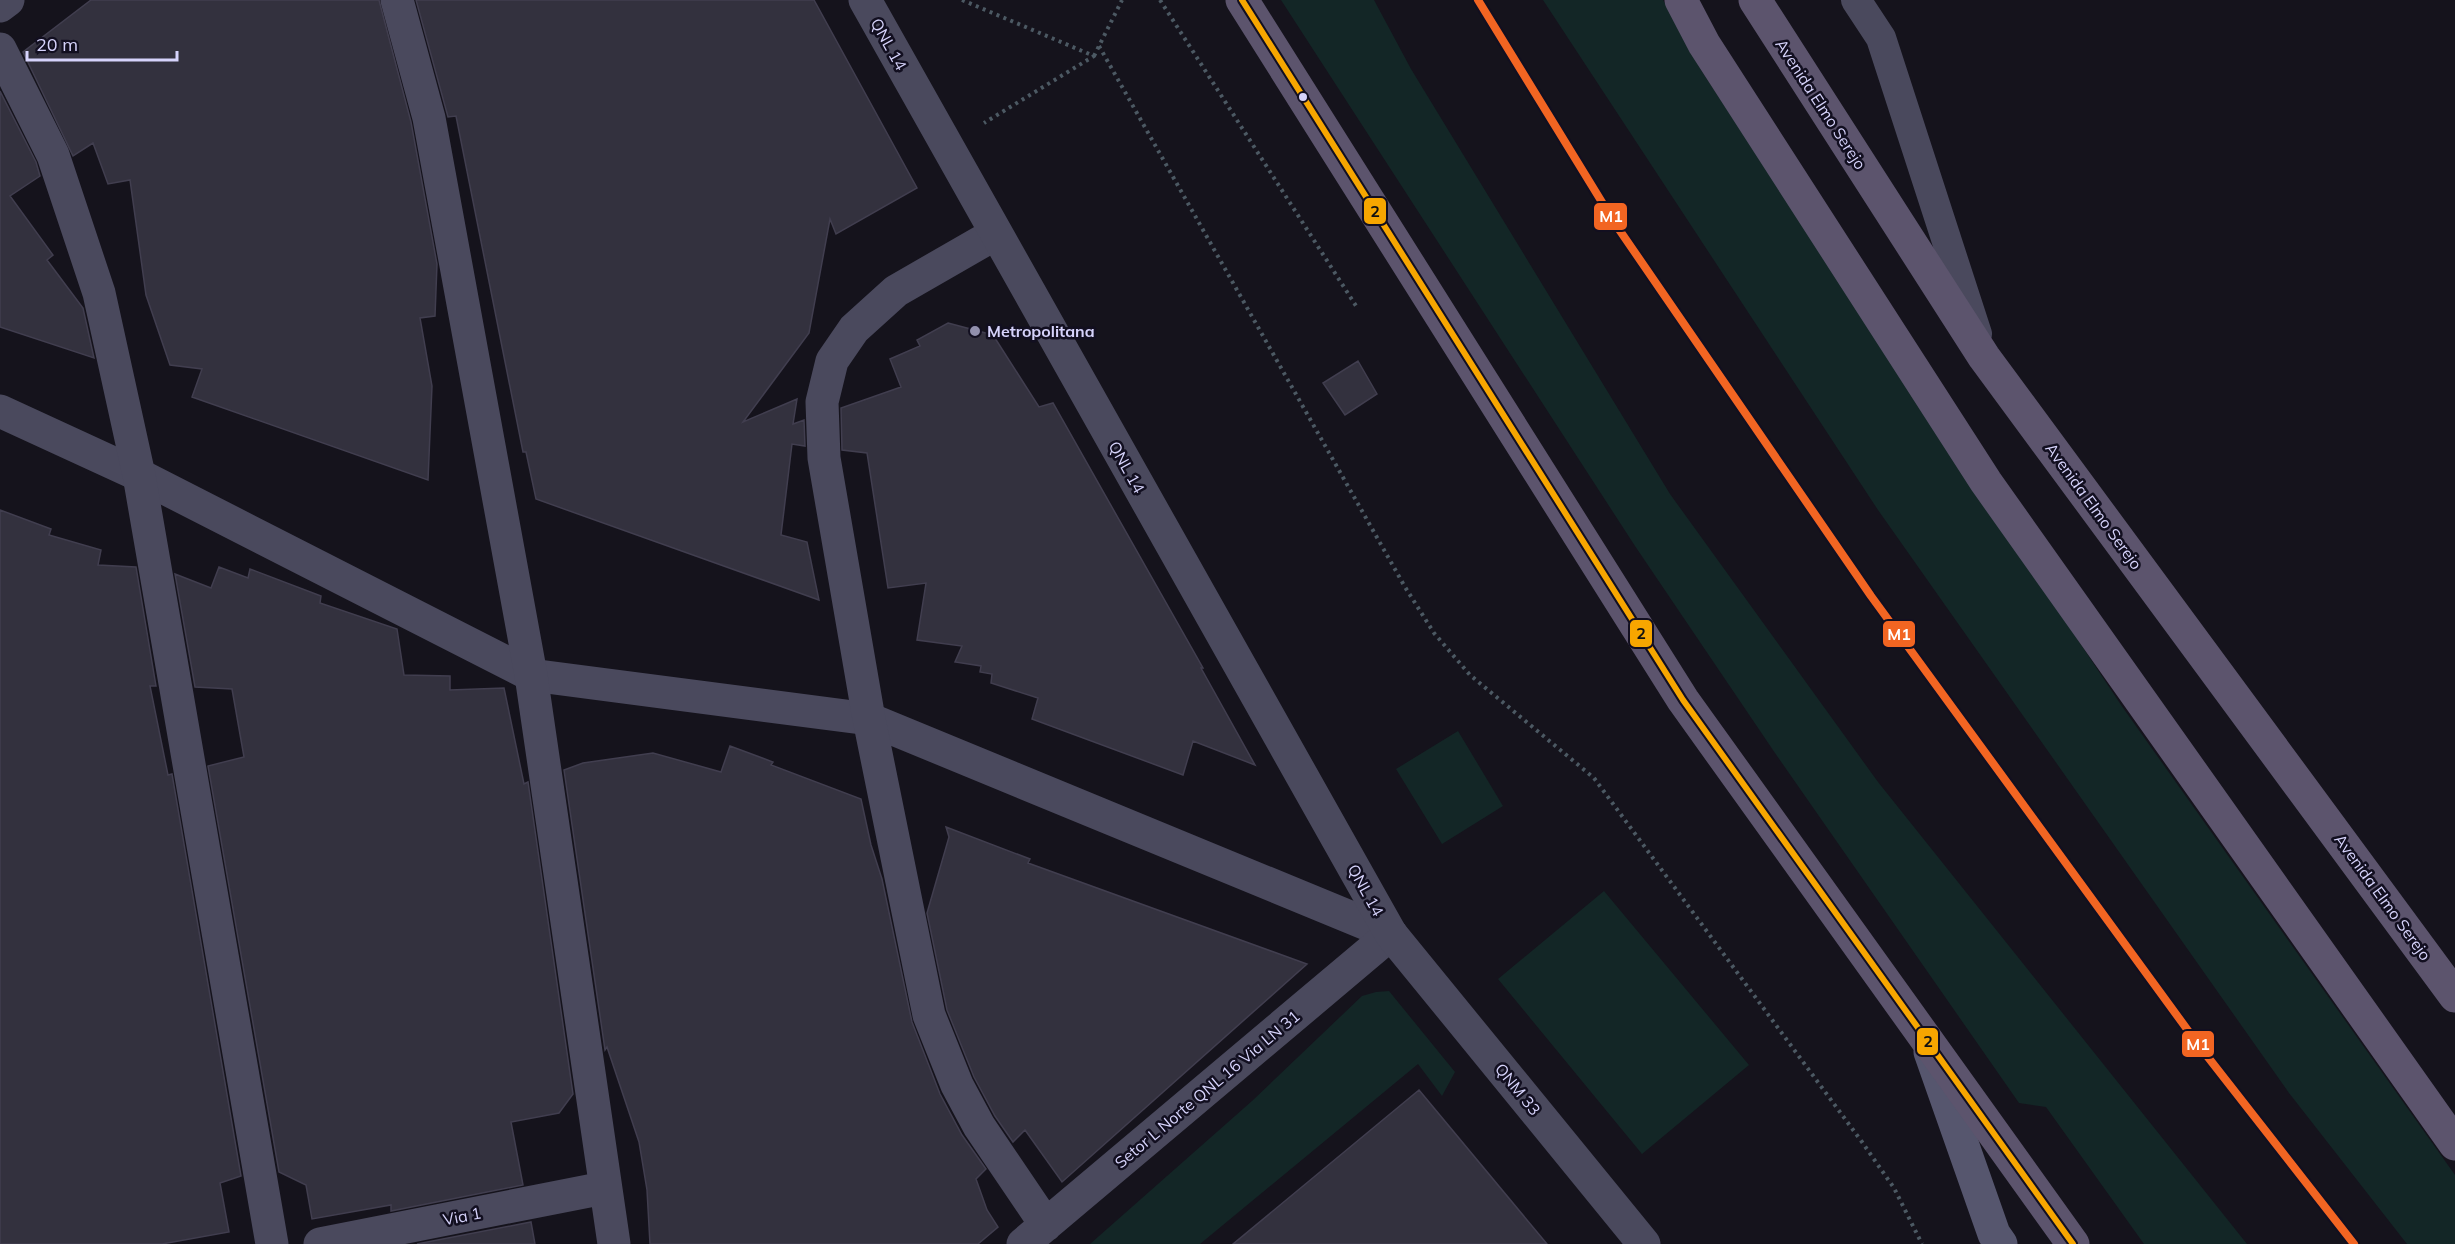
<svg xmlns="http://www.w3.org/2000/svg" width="2455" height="1244" font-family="Mulish,sans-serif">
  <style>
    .green { fill: #132626 }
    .building { fill: #33313e; stroke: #413e4f; stroke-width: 1.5 }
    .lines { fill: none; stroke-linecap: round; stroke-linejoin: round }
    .path { stroke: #4c5963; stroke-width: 4; stroke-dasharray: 3 4.5; stroke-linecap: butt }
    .service { stroke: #4a495d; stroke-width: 30 }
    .pedestrian { stroke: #4a495d; stroke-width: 33 }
    .minor { stroke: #4a495d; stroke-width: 33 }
    .tertiary { stroke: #4a495d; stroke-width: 33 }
    .secondary { stroke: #56566e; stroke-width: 33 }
    .primary { stroke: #5c546d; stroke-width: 33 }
    .bus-1-casing { stroke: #120f20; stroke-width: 10 }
    .bus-1 { stroke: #f7a600; stroke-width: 6 }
    .metro-1-casing { stroke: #120f20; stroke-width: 12 }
    .metro-1 { stroke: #f26522; stroke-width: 8 }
    .bus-dot { fill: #d6d3fb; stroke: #120f20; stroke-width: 2 }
    .poi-dot { fill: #9290ad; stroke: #120f20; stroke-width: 2 }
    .labels { text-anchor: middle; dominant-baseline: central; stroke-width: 5; stroke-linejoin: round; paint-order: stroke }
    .street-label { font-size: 16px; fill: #d6d3fb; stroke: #120f20 }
    .poi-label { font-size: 16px; font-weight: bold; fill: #d6d3fb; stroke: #120f20; text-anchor: start }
    .line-badge { stroke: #120f20; stroke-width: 2 }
    .badge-label { font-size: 16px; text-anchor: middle; font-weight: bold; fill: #fff }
    .pale-badge-label { font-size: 16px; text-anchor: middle; font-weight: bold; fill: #111 }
  </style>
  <rect width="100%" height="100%" fill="#15131c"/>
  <path class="green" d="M 1281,0 L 1374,0 L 1411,69 L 1670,494 L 1878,782 L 2247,1244 L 2144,1244 L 2046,1107 L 2019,1103 L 1775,753 L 1635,546 Z
    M 1543,0 L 1663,0 L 1701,70 L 2121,705 L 2455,1175 L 2455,1244 L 2407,1244 L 2289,1093 L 1878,510 Z
    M 1458,731 L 1503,806 L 1442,844 L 1396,769 Z
    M 1604,891 L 1749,1065 L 1642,1154 L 1498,979 Z
    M 1389,991 L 1455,1072 L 1442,1096 L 1418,1064 L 1200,1244 L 1090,1244 L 1252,1101 L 1362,996 L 1376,992 Z"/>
  <path class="building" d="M 91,0 L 379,0 L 411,122 L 437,264 L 435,316 L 420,318 L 432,386 L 428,480 L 192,397 L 202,369 L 170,365 L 146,295 L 130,180 L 108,184 L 93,143 L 73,156 L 23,52 Z
    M 416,0 L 814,0 L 917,188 L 836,234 L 830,219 L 809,333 L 743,422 L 797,399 L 793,424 L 804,420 L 805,446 L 792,444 L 781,535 L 807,542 L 819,600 L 536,499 L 526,452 L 523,452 L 456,116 L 448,117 Z
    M 0,91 L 36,162 L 40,176 L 10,196 L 53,255 L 47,260 L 83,308 L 94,358 L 0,327 Z
    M 948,323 L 993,335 L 1039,407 L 1053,403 L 1203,668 L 1201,668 L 1255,765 L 1193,741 L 1183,775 L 1032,719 L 1038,698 L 991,683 L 992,674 L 980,672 L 981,666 L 955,662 L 962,646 L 917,640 L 926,583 L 888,588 L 867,453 L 842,450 L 841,408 L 901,387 L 890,359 L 920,346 L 917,340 Z
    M 1358,361 L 1377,394 L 1345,415 L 1323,383 Z
    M 0,510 L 51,529 L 49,535 L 101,550 L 98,565 L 136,567 L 156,686 L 150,686 L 168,775 L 172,774 L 241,1176 L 220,1183 L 229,1232 L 162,1244 L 0,1244 Z
    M 219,567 L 248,578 L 250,569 L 321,596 L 320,603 L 397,629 L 404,675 L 450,676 L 450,690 L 504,688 L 524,784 L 528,782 L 573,1094 L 559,1113 L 511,1122 L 523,1185 L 391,1211 L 391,1205 L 312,1219 L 306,1185 L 279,1172 L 208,766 L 244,757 L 232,689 L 195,687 L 175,574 L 211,588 Z
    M 730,746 L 773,762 L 771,765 L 861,799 L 871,845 L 882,879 L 912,1022 L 940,1094 L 962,1135 L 986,1169 L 976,1179 L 987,1210 L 998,1227 L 978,1244 L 650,1244 L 647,1190 L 639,1142 L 607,1047 L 605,1050 L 564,770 L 583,763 L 653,753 L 721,772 Z
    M 946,827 L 1030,859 L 1028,863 L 1307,964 L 1062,1182 L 1025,1130 L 1013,1142 L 995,1116 L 974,1077 L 947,1010 L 927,913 L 949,837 Z
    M 1419,1090 L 1547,1244 L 1233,1244 Z
    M 531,1222 L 535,1244 L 417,1244 Z"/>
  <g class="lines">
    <path class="path" d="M 962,0 L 1094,56 L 984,123
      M 1160,0 L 1358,309
      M 1099,46 L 1405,587 L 1434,633 L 1470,675 L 1594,778 L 1862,1142 L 1894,1188 L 1922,1244
      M 1094,56 L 1122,0"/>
    <path class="service" d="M 1856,0 L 1881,38 L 1977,334"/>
    <path class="pedestrian" d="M 0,411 L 139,475 L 531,675 L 869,719 L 1391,934"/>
    <path class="minor" d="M 397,0 L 429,118 L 531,675 L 614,1244
      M 0,49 L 53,155 L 99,293 L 139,475 L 272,1244
      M 995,234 L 896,291 L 854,329 L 832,361 L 822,402 L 824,458 L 869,719 L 929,1015 L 957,1085 L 979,1126 L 1046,1225
      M 320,1244 L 604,1188
      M 1023,1244 L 1391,934"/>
    <path class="tertiary" d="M 865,0 L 1391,934 L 1644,1244
      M 0,6 L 8,0"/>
    <path class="secondary" d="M 1930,1052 L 1994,1234 L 2001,1244"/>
    <path class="primary" d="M 1242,0 L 1683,700 L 2073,1244
      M 1681,0 L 1704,44 L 1986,482 L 2455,1144
      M 1755,0 L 1984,357 L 2455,996"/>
    <defs>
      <path id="bus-1" d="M 1242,0 L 1683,700 L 2073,1244"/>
    </defs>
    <use href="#bus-1" class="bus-1-casing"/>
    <use href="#bus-1" class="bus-1"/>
    <defs>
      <path id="metro-1" d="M 1478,0 L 1616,225 L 1871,596 L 2200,1047 L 2354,1244"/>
    </defs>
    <use href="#metro-1" class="metro-1-casing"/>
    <use href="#metro-1" class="metro-1"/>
  </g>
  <circle class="bus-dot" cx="1303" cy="97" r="5"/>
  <circle class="poi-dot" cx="975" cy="331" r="6"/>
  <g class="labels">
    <g class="street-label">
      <text transform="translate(889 44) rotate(61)">QNL 14</text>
      <text transform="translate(1821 104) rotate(57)">Avenida Elmo Serejo</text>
      <text transform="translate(1127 467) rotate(61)">QNL 14</text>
      <text transform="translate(2094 506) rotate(54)">Avenida Elmo Serejo</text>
      <text transform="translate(1366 890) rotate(61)">QNL 14</text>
      <text transform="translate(2383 897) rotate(54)">Avenida Elmo Serejo</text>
      <text transform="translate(1207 1089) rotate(-40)">Setor L Norte QNL 16 Via LN 31</text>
      <text transform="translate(1518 1089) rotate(51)">QNM 33</text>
      <text transform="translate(462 1216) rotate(-11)">Via 1</text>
    </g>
    <g class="poi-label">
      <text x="987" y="331">Metropolitana</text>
    </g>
  </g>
  <g class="line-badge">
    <rect x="1363" y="197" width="24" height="28" rx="6" fill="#f7a600"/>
    <rect x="1593" y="202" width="35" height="29" rx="6" fill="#f26522"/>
    <rect x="1629" y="619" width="24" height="29" rx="6" fill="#f7a600"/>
    <rect x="1882" y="620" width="34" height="28" rx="6" fill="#f26522"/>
    <rect x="1916" y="1027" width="23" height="29" rx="6" fill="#f7a600"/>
    <rect x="2181" y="1030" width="34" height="28" rx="6" fill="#f26522"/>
  </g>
  <g class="badge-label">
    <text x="1611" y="222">M1</text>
    <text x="1899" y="640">M1</text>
    <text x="2198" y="1050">M1</text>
  </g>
  <g class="pale-badge-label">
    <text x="1375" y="217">2</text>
    <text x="1641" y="639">2</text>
    <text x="1928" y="1047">2</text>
  </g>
  <path d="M27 51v9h150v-9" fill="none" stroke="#d6d3fb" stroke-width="3"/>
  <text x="36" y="51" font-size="18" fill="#d6d3fb" stroke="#120f20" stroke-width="4.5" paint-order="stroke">20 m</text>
</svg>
